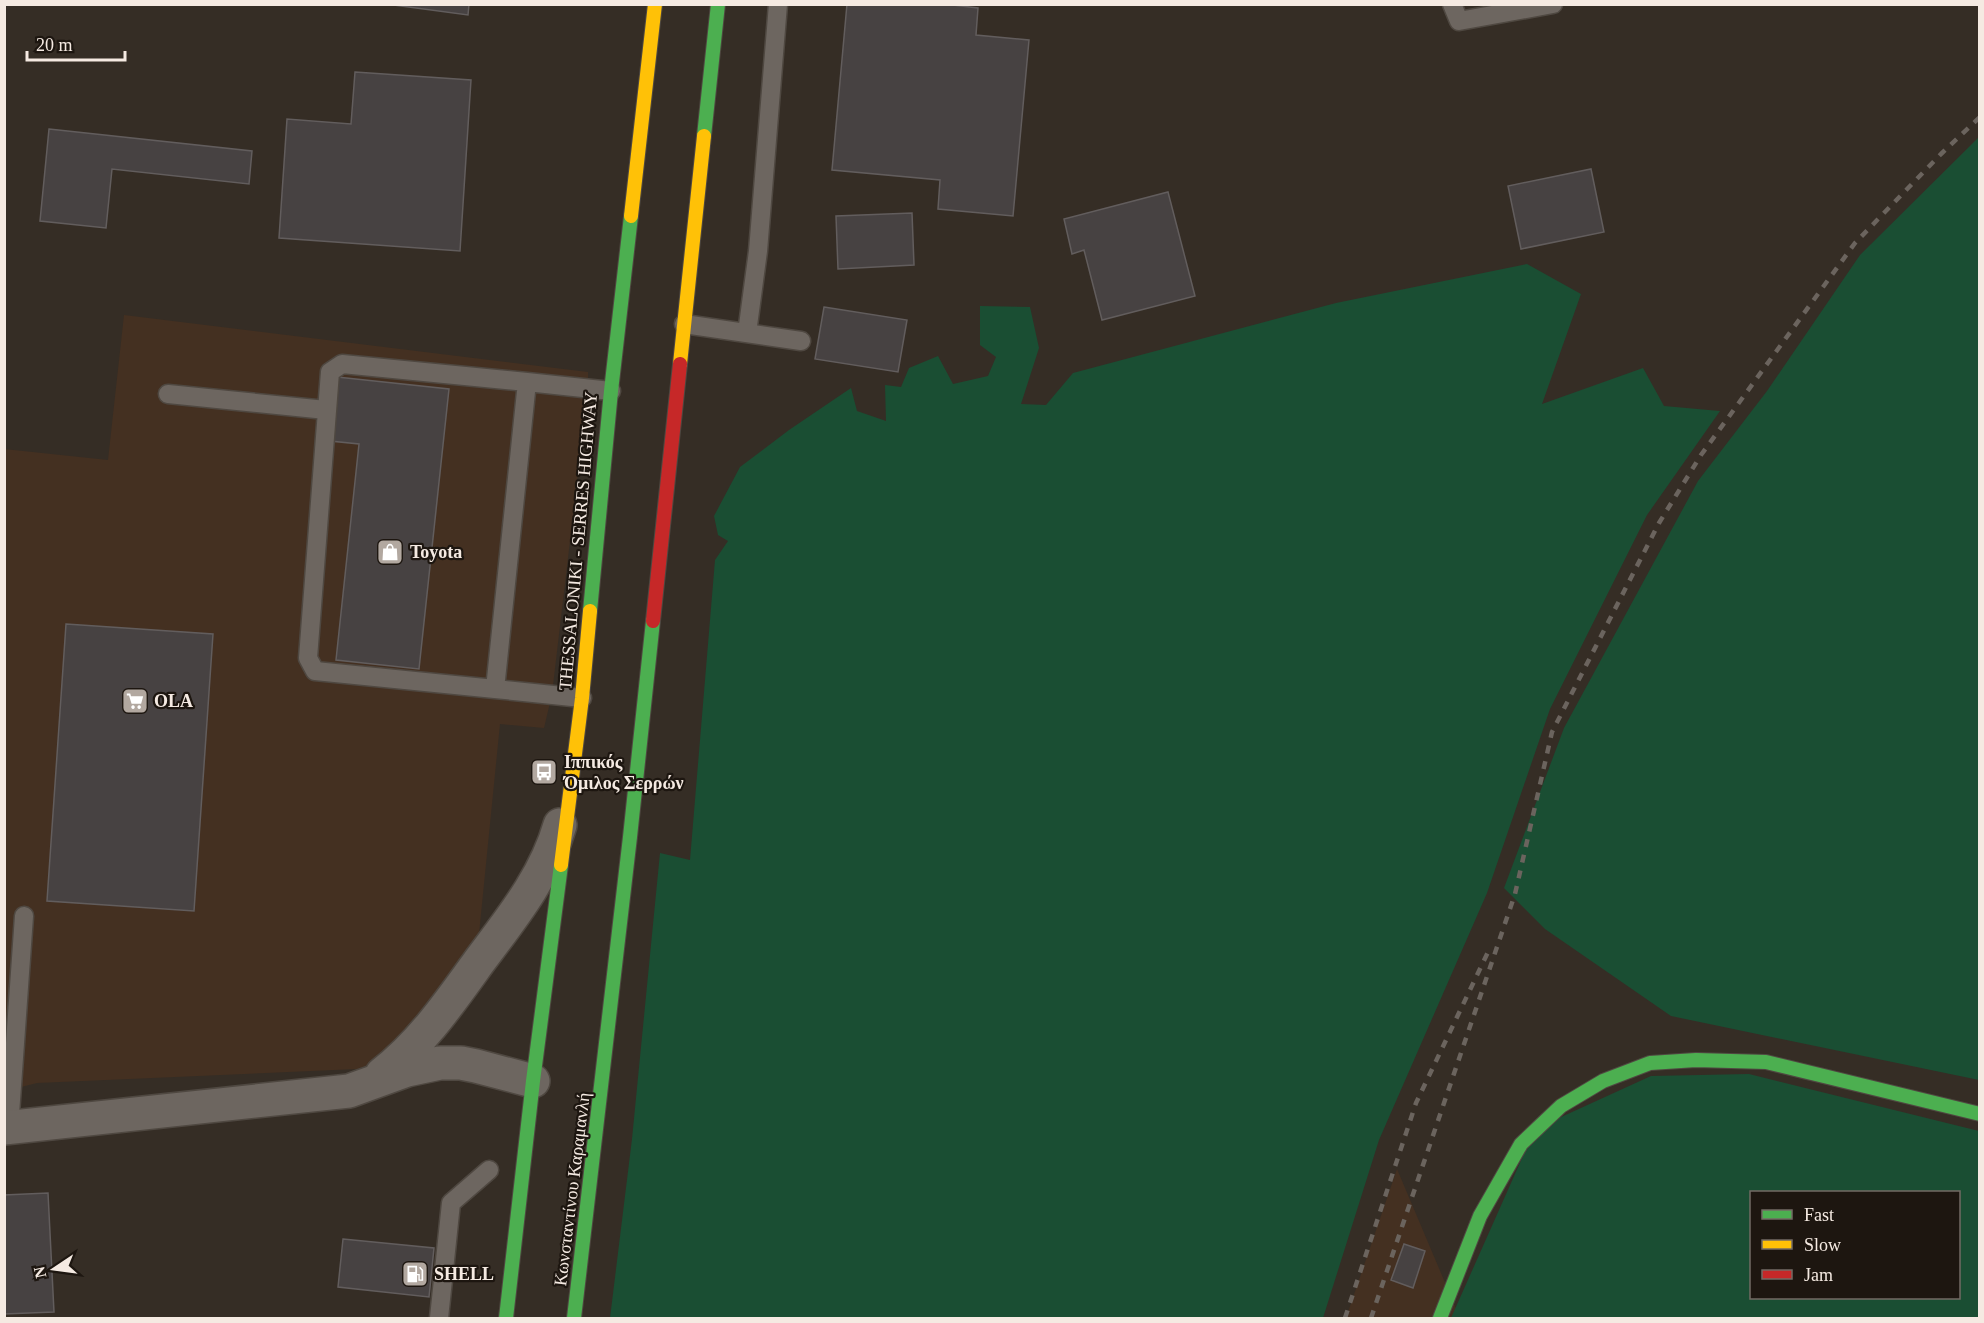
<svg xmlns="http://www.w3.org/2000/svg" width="1984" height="1323" font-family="Georgia,serif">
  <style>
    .built { fill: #443021 }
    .green { fill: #1a4e33; fill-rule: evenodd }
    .building { fill: #474242; stroke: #625d5d; stroke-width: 1.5 }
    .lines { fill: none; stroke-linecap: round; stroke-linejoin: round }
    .lane-casing { stroke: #4f4841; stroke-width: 21 }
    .street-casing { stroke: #4f4841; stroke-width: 36 }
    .fast-casing { stroke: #4f4841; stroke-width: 16 }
    .slow-casing { stroke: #4f4841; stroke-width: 16 }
    .jam-casing { stroke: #4f4841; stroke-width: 16 }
    .lane { stroke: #6d6660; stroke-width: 18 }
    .street { stroke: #6d6660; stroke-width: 33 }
    .fast { stroke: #4caf50; stroke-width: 14 }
    .slow { stroke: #ffc107; stroke-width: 14 }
    .jam { stroke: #c62828; stroke-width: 14 }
    .rail { stroke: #6b645e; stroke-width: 4.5; stroke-dasharray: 8 8; stroke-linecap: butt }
    .labels { text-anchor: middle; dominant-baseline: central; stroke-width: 4.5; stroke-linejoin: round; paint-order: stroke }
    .street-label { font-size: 18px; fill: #f5eae2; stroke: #1d1610 }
    .poi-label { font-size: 18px; font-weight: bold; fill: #f5eae2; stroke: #1d1610; text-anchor: start }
  </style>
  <rect width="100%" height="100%" fill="#352d25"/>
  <path class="built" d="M 124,315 L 588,372 L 588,388 L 552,694 L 544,728 L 500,724 L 479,934 L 468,955 L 419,1018 L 376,1062 L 357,1069 L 37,1083 L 5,1091 L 4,449 L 108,460 Z
    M 1397,1169 L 1460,1318 L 1346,1318 Z"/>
  <path class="green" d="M 1979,137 L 1979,1080 L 1671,1016 L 1545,929 L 1504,888 L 1564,728 L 1698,481 L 1767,391 L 1860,255 Z
    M 1527,264 L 1581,294 L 1542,404 L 1643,368 L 1664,406 L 1720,411 L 1647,515 L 1550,709 L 1487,893 L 1379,1140 L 1323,1318 L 610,1318 L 632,1139 L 660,853 L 690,860 L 715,560 L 728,541 L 718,535 L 714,516 L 740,467 L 789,430 L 851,388 L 857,411 L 886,421 L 885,385 L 901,387 L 909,368 L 938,356 L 953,384 L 988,376 L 996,357 L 980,345 L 980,306 L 1030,307 L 1039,348 L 1021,404 L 1046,405 L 1073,373 L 1336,303 Z
    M 1749,1074 L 1979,1131 L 1979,1318 L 1451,1318 L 1527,1147 L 1559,1118 L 1651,1076 ZM 1752,1192 L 1958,1192 L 1958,1298 L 1752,1298 Z"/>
  <path class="building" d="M 386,4 L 469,4 L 468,15 Z
    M 847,4 L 944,4 L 978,8 L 976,35 L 1029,40 L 1013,216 L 938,209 L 940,180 L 832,170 Z
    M 355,72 L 471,80 L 460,251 L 279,238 L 287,119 L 351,124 Z
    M 49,129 L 252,151 L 249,184 L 112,169 L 106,228 L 40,221 Z
    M 1591,169 L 1604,232 L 1521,249 L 1508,186 Z
    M 1168,192 L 1195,296 L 1102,320 L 1084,250 L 1072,254 L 1064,219 Z
    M 912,213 L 914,265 L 838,269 L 836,216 Z
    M 824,307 L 907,320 L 898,372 L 815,359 Z
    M 337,377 L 449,389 L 419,669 L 336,660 L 359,444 L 330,441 Z
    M 66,624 L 213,634 L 194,911 L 47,901 Z
    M 48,1193 L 54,1312 L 4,1314 L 4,1195 Z
    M 343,1239 L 434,1248 L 429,1297 L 338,1287 Z
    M 1404,1244 L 1425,1251 L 1413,1288 L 1391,1280 Z"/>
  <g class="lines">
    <defs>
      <path id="lane" d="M 1452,4 L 1459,21 L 1553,4
        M 684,324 L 801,341
        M 747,333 L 758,251 L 778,4
        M 168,394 L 326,410
        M 495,689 L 315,671 L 308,658 L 330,372 L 342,364 L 527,382
        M 582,698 L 495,689 L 527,382 L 611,391
        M 9,1128 L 24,916
        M 439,1318 L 451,1203 L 489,1170"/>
      <path id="street" d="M 382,1074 C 421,1044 450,1002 478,963 C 510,920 545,878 560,825
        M 4,1128 L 349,1091 L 407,1070 L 440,1063 L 461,1063 L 476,1066 L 533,1081"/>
      <path id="fast" d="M 704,136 L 718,4
        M 590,611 L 611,391 L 631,216
        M 506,1318 L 533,1081 L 561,865
        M 574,1318 L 630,837 L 653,621
        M 1440,1318 L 1480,1216 L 1521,1144 L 1561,1106 L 1603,1081 L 1650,1063 L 1696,1060 L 1766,1062 L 1980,1114"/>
      <path id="slow" d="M 631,216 L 655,4
        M 680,364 L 704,136
        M 561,865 L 582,698 L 590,611"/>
      <path id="jam" d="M 653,621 L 680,364"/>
    </defs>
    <use href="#lane" class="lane-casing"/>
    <use href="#street" class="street-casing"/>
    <use href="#fast" class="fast-casing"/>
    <use href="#slow" class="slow-casing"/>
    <use href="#jam" class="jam-casing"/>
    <use href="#lane" class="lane"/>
    <use href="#street" class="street"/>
    <use href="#fast" class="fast"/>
    <use href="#slow" class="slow"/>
    <use href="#jam" class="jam"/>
    <path class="rail" d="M 1345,1318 L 1416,1103 L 1489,950
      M 1371,1318 L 1515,894 L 1552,732 L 1659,523 L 1701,455 L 1855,243 L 1941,154 L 1980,117"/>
  </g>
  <defs>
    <symbol id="shop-square" viewBox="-11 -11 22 22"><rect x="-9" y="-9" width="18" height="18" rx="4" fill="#b2a8a0" stroke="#1d1610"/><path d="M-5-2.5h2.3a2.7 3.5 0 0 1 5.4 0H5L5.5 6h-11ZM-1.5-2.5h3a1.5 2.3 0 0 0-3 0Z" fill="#fff"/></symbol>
    <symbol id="supermarket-square" viewBox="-11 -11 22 22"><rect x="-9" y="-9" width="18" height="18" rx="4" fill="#b2a8a0" stroke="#1d1610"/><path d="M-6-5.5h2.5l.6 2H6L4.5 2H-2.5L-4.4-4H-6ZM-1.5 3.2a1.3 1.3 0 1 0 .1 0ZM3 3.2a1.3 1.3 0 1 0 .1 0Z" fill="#fff"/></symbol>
    <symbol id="bus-square" viewBox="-11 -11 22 22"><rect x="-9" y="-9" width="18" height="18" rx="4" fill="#b2a8a0" stroke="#1d1610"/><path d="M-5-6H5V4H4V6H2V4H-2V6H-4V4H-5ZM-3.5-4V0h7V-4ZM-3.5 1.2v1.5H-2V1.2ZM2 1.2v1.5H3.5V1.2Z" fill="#fff"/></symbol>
    <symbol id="fuel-square" viewBox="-11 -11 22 22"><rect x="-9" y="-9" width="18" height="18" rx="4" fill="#b2a8a0" stroke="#1d1610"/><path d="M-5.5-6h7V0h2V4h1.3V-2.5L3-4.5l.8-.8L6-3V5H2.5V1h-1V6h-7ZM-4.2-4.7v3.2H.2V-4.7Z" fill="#fff"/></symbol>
  </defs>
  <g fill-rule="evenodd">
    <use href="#shop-square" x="375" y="537" width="30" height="30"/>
    <use href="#supermarket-square" x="120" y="686" width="30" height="30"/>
    <use href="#bus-square" x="529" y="757" width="30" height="30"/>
    <use href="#fuel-square" x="400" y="1259" width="30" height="30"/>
  </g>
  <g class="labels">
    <g class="street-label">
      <text transform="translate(578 541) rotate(-85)">THESSALONIKI - SERRES HIGHWAY</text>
      <text transform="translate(572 1189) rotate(-83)">Κωνσταντίνου Καραμανλή</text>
    </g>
    <g class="poi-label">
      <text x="410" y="552">Toyota</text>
      <text x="154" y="701">OLA</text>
      <text x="564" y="762">Ιππικός<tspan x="564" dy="21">Όμιλος Σερρών</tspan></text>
      <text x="434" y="1274">SHELL</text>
    </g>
  </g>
  <rect width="1984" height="1323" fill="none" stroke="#f5eae2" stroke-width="12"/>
  <rect x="1750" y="1191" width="210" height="108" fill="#1d1610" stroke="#736b64" stroke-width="1.5"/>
  <rect x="1762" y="1210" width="30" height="9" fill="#4caf50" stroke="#736b64" stroke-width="1.5"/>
  <text x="1804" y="1221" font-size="18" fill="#f5eae2">Fast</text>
  <rect x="1762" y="1240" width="30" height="9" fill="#ffc107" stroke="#736b64" stroke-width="1.5"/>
  <text x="1804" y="1251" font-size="18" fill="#f5eae2">Slow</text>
  <rect x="1762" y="1270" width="30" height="9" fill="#c62828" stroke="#736b64" stroke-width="1.5"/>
  <text x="1804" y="1281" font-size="18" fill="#f5eae2">Jam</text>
  <g transform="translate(54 1269) rotate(257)" stroke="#1d1610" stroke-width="4.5" paint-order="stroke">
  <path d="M0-4.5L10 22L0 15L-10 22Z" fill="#f5eae2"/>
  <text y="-9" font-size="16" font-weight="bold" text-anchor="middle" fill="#f5eae2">N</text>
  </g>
  <path d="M27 51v9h98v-9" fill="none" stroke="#f5eae2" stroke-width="3"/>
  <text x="36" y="51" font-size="18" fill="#f5eae2" stroke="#1d1610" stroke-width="4.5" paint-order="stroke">20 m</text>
</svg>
